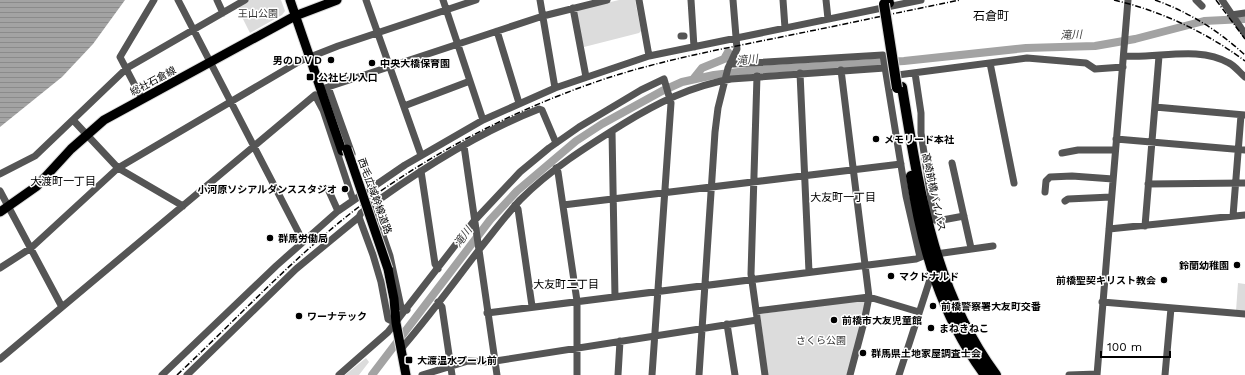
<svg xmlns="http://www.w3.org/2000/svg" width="1245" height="375" font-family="'Work Sans','Noto Sans JP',sans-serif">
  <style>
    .green { fill: #dcdcdc }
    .water { fill: url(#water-rules) }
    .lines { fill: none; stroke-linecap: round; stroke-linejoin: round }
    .river { stroke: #a3a3a3; stroke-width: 8 }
    .major-casing { stroke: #dbdbdb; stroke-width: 11 }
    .highway-casing { stroke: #dbdbdb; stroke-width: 12 }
    .minor { stroke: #555; stroke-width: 7 }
    .major { stroke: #000; stroke-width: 9 }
    .highway { stroke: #000; stroke-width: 10 }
    .rail { stroke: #000; stroke-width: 1.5; stroke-dasharray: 6 2 1 2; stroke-linecap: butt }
    .major-bridge-casing { stroke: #dbdbdb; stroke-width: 11; stroke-linecap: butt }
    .highway-bridge-casing { stroke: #dbdbdb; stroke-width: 12; stroke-linecap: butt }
    .major-bridge { stroke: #000; stroke-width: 9 }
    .highway-bridge { stroke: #000; stroke-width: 10 }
    .poi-dot { fill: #000; stroke: #fff; stroke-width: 1.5 }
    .labels { text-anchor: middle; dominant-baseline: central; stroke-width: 3; stroke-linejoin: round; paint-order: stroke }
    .park-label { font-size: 10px; fill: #333; stroke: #fff }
    .poi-label { font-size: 10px; font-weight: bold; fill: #000; stroke: #fff; text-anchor: start }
    .street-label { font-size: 10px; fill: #000; stroke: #fff }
    .water-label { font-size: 11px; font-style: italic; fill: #444; stroke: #fff }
    .neighbourhood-label { font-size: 11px; fill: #000; stroke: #fff }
    .quarter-label { font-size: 12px; fill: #000; stroke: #fff }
  </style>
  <defs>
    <pattern id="water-rules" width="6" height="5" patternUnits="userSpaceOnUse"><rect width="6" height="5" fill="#a3a3a3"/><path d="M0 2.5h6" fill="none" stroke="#8b8b8b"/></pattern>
  </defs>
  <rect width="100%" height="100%" fill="#fff"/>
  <path class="green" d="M 249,0 L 281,0 L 285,11 L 282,15 L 250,33 L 237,7 Z
    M 619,0 L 635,0 L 641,31 L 639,33 L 584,47 L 576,13 L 577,10 Z
    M 1238,283 L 1245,284 L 1245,311 L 1236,311 Z
    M 865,300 L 866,301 L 848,375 L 768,375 L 760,314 Z
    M 366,358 L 369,362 L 359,375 L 345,375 Z"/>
  <path class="water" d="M 0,0 L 125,0 L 93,44 L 62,77 L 0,127 Z"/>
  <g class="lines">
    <path class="river" d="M 694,78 L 702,68 L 724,59 L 728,52
      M 372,375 L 490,220 L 517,191 L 576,141 L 602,124 L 662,91 L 682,82 L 714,75 L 755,70 L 904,61 L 1026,48 L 1095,46 L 1135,39 L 1204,21 L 1245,19"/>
    <defs>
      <path id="major" d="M 290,0 L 342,151
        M 0,212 L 37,186 L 71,149 L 104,120 L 295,16 L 337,0
        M 388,269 L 394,299 L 396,323 L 406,375"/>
      <path id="highway" d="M 888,0 L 889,3
        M 902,87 C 919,188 933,290 996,375
        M 911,176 C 922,248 941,315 985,375"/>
    </defs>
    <use href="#major" class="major-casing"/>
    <use href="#highway" class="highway-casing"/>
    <path class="minor" d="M 178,0 L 303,241
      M 217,0 L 223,13
      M 366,0 L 421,155
      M 443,0 L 483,120
      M 540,0 L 555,88
      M 639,0 L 649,56
      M 691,0 L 694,47
      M 783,0 L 785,28
      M 826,0 L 828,19
      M 1196,0 L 1202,6
      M 1222,0 L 1245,34
      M 573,8 L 586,77
      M 1231,15 L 1245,13
      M 497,31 L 519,103
      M 681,36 L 684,36
      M 1124,56 C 1157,59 1198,45 1229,63 C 1235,66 1240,73 1245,77
      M 730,63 L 734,64 L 883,55 L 906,196 L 920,257
      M 990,63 L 1014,183
      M 841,70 L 869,297 L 864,322 L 850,375
      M 800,73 L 809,272
      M 915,73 L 921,113 L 921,133 L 934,219 L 937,221 L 964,216
      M 757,76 L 751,274 L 765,375
      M 890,76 L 1027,58 L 1086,63 L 1095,69 L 1123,67
      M 328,87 L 352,154
      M 325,88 L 543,16 L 607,0
      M 142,99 L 120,57 L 154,0
      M 404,106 L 470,81
      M 1155,107 L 1245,115
      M 73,120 L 118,168 L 183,206
      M 612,131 L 615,297
      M 1116,139 L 1245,150
      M 464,146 L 497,375
      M 1062,153 L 1078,150 L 1115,150
      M 952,163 L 971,248
      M 556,168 L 558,172 L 577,301 L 577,375
      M 421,171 L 435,264 L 438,269
      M 0,174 L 35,156 L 127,68 L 245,0
      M 1148,184 L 1245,183
      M 328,189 L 338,211
      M 0,191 L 62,307
      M 1045,192 L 1046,181 L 1050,177 L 1072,176 L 1113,179
      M 1065,201 L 1068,199 L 1111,197
      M 372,204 L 390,256 L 401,307 L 407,310
      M 515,205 L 518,209 L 532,306
      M 563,205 L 901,164
      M 1233,216 L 1241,115
      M 359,217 L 373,255 L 381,282 L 388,319 L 396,323
      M 1145,226 L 1159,56
      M 1109,229 L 1245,215
      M 936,254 L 993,246
      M 0,268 L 31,248 L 118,168 L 300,61 L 338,46 L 476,0
      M 438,302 L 442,307 L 452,375
      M 1102,302 L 1245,314
      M 756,311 L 869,297 L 919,312
      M 487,313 L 916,259 L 926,255
      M 727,324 L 735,375
      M 401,349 C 428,318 453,284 478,251 C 492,234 505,216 520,200 C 551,169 586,147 623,124 C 657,103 691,86 731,79 L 885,68
      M 0,359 L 315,95 L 323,110 L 353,200
      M 162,375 L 276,266 L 338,211 L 405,165 L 483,120 L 555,88 L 649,56 L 921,0
      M 187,375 L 296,269 L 359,217 L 361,213 C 416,172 475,134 539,109 L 542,110 L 556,143
      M 339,375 L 388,332 L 474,221 L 520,172 L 549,148 L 579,127 L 641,90 L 664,79 L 671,103 L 652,375
      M 422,375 L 468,361 L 489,362 L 757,320
      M 618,375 L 620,341
      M 699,375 L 715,132 L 718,108 L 728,68 L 737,49 L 733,0
      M 899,375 L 933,270
      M 1069,375 L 1097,374
      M 1097,375 L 1128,0
      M 1165,375 L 1171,308"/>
    <use href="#major" class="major"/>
    <use href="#highway" class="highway"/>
    <path class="rail" d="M 1114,0 C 1161,11 1206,32 1245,61
      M 1155,0 C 1189,12 1219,31 1245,55
      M 1216,0 L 1245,39
      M 177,375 C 240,316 299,251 368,200 C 436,151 511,112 590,84 C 651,62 717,50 781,37 C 841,25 900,12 960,0"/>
    <defs>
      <path id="major-bridge" d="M 347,149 L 388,269"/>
      <path id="highway-bridge" d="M 884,4 L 897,88"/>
    </defs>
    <use href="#major-bridge" class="major-bridge-casing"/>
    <use href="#highway-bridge" class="highway-bridge-casing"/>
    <use href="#major-bridge" class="major-bridge"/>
    <use href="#highway-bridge" class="highway-bridge"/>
  </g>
  <g class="poi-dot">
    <circle cx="331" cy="60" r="4"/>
    <circle cx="372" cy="63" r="4"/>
    <rect x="306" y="73" width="8" height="8" rx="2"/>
    <circle cx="876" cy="139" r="4"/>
    <circle cx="345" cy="189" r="4"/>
    <circle cx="270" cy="238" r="4"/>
    <circle cx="1237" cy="265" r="4"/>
    <circle cx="891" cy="276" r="4"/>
    <circle cx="1164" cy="280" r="4"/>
    <circle cx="933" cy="306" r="4"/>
    <circle cx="299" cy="316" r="4"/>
    <circle cx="834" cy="320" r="4"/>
    <circle cx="931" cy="328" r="4"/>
    <circle cx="863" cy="353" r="4"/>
    <rect x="405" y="356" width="8" height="8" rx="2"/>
  </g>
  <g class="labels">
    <g class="park-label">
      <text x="258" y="13">王山公園</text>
      <text x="821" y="340">さくら公園</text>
    </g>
    <g class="poi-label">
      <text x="323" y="60" text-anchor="end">男のＤＶＤ</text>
      <text x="380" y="63">中央大橋保育園</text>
      <text x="318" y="77">公社ビル入口</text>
      <text x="884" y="139">メモリード本社</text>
      <text x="337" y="189" text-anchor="end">小河原ソシアルダンススタジオ</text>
      <text x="278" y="238">群馬労働局</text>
      <text x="1229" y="265" text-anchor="end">鈴蘭幼稚園</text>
      <text x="899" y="276">マクドナルド</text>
      <text x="1156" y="280" text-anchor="end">前橋聖契キリスト教会</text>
      <text x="941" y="306">前橋警察署大友町交番</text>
      <text x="307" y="316">ワーナテック</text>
      <text x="842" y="320">前橋市大友児童館</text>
      <text x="939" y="328">まねきねこ</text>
      <text x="871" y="353">群馬県土地家屋調査士会</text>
      <text x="417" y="360">大渡温水プール前</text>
    </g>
    <g class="street-label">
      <text transform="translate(153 81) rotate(-28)">総社石倉線</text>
      <text transform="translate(934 192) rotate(78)">高崎前橋バイパス</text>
      <text transform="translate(375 196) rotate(70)">西毛広域幹線道路</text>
    </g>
    <g class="water-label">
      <text transform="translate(1071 35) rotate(-2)">滝川</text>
      <text transform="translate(747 60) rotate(-6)">滝川</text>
      <text transform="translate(463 237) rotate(-53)">滝川</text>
    </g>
    <g class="neighbourhood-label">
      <text x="63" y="181">大渡町一丁目</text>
      <text x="843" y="197">大友町一丁目</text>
      <text x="566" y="284">大友町二丁目</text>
    </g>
    <g class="quarter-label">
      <text x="991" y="16">石倉町</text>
    </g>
  </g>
  <path d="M1101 351v6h69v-6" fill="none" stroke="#000000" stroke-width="2"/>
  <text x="1107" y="351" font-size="12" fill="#000000" stroke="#ffffff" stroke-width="3" paint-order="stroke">100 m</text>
</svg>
